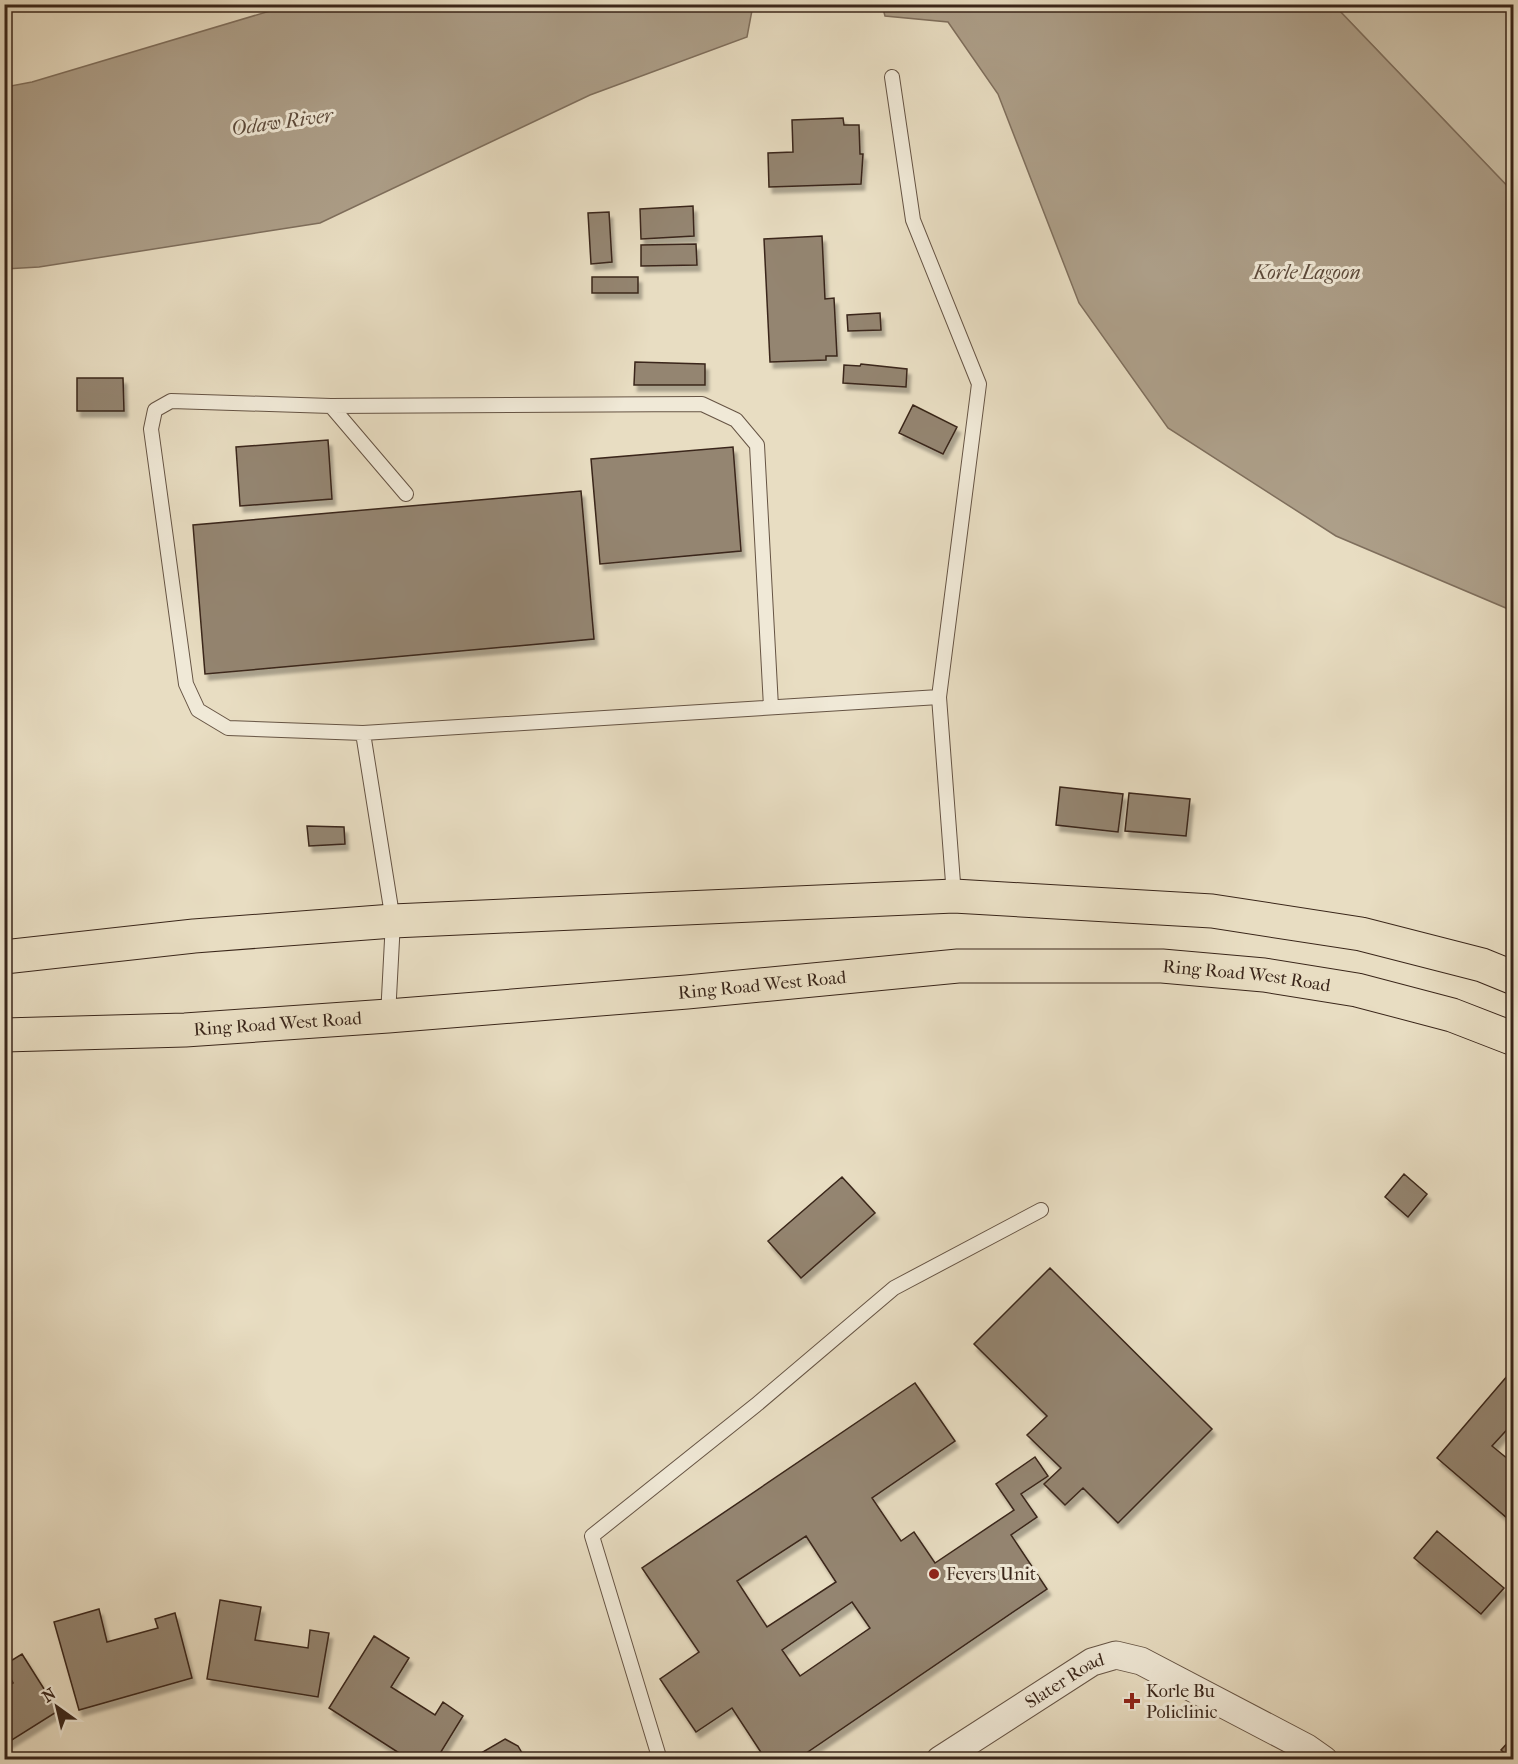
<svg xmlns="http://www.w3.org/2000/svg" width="1518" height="1764" font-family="'IM FELL French Canon',serif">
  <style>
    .green { fill: #cabea5; stroke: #827260; stroke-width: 1.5 }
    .water { fill: #ad9f89; stroke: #7f6f5d; stroke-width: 1.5 }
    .building { fill: #948571; stroke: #3a261a; stroke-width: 1.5; fill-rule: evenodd; filter: url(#shadow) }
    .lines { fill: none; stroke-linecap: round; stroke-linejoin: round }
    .lane-casing { stroke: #665444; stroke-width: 16 }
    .street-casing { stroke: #665444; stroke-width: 29 }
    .primary-casing { stroke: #3a261a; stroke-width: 35 }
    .lane { stroke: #f0e9d7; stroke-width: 14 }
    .street { stroke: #f0e9d7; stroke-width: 27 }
    .primary { stroke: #e8ddc2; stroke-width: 33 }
    .poi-dot { fill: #8f2418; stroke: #f0e9d7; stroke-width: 2 }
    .labels { text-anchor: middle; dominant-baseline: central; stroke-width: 6; stroke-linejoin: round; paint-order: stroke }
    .street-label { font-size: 18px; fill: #3a261a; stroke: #f0e9d7 }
    .poi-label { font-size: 18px; fill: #3a261a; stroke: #f0e9d7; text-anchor: start }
    .water-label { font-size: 20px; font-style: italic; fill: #5c4a3b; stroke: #f0e9d7 }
  </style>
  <defs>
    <filter id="shadow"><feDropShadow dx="3.5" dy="6" stdDeviation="1.5" flood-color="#0004"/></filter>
  </defs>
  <rect width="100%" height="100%" fill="#e8ddc2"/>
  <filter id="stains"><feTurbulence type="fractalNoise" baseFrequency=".00333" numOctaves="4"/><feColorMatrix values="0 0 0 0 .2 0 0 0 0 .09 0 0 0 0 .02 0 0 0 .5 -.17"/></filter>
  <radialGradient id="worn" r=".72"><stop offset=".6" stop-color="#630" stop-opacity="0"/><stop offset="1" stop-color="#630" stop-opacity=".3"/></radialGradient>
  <path class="green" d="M 1334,5 L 1513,5 L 1513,192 Z"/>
  <path class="water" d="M 290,5 L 290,4 L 753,5 L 747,37 L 590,95 L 320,223 L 39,267 L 5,269 L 5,87 L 32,82 Z
    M 882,5 L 1334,5 L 1513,192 L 1513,611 L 1336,536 L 1168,428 L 1079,303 L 998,94 L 948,22 L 885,16 Z"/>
  <path class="building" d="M 843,118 L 844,125 L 859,125 L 860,154 L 863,154 L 861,184 L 769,187 L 768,153 L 793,152 L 792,120 Z
    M 693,206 L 694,236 L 641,239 L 640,209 Z
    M 609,212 L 612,262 L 591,264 L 588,213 Z
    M 822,236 L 825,299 L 834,298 L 837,356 L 826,356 L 826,360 L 770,362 L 764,239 Z
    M 696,244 L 697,265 L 641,266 L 641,245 Z
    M 592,277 L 638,277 L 638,293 L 592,293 Z
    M 880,313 L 881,330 L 848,331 L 847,315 Z
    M 635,362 L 705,364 L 705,385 L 634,385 Z
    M 861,364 L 907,369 L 906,387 L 843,383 L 844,365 L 860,366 Z
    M 77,378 L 123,378 L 124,411 L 77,411 Z
    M 913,405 L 957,427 L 943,454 L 899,433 Z
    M 328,440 L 332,499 L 240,506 L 236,447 Z
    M 733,447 L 741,551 L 600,564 L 591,459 Z
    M 581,491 L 594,639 L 205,674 L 193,525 Z
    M 1060,787 L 1123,794 L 1118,832 L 1056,825 Z
    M 1129,793 L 1190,799 L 1186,836 L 1125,831 Z
    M 307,826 L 344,827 L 345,844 L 309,846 Z
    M 1404,1174 L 1427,1194 L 1408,1217 L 1385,1197 Z
    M 842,1177 L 875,1213 L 801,1278 L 768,1241 Z
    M 1050,1268 L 1212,1429 L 1118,1523 L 1083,1488 L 1065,1505 L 1044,1484 L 1061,1468 L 1027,1435 L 1047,1416 L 974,1344 Z
    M 1514,1368 L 1514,1422 L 1492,1446 L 1514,1464 L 1514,1524 L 1437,1458 Z
    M 915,1383 L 955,1441 L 872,1498 L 901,1541 L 914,1532 L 935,1563 L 1014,1510 L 996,1484 L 1035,1457 L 1048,1476 L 1021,1494 L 1037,1517 L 1011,1535 L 1047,1589 L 796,1760 L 766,1760 L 732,1708 L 696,1732 L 660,1679 L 699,1652 L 642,1568 ZM 806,1536 L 836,1582 L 767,1627 L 737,1581 ZM 852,1602 L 870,1628 L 800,1676 L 782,1650 Z
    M 1437,1531 L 1504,1588 L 1481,1614 L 1414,1558 Z
    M 220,1600 L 261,1607 L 255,1640 L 308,1648 L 310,1630 L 329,1633 L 318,1697 L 207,1679 Z
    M 99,1609 L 107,1642 L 158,1628 L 155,1619 L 175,1613 L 192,1678 L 79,1710 L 54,1622 Z
    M 374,1636 L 409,1658 L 391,1687 L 435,1715 L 443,1702 L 463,1716 L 436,1760 L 410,1760 L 329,1708 Z
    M 22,1654 L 58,1711 L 4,1745 L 4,1688 L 13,1683 L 4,1665 Z
    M 1514,1736 L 1514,1760 L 1512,1760 L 1501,1750 Z
    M 505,1739 L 518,1746 L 526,1760 L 469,1760 Z"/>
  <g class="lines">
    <defs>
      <path id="lane" d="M 892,77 L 913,220 L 979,384 L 939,697 L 954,896
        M 331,406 L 406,494
        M 771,707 L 757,445 L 736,420 L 702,404 L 331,406 L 171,401 L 155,410 L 151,429 L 186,684 L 198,710 L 228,728 L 363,733 L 939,697
        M 363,733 L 393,921 L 388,1016
        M 660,1760 L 592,1536 L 756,1405 L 894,1288 L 1041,1210"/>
      <g id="street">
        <path id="s1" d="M 940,1760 L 1092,1662 L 1116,1655 L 1141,1661 L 1307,1748 L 1324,1760"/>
      </g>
      <g id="primary">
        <path d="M 4,957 L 194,936 L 393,921 L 954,896 L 1212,911 L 1361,934 L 1482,965 L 1514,978"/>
        <path id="s2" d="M 4,1035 L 185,1030 L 388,1016 L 687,992 L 958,966 L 1162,966 L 1264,975 L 1357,990 L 1452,1015 L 1514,1039"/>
      </g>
    </defs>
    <use href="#lane" class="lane-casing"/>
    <use href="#street" class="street-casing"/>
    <use href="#primary" class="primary-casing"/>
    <use href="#lane" class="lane"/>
    <use href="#street" class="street"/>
    <use href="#primary" class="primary"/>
  </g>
  <g class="poi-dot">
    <circle cx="934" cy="1574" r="6"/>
    <path d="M1129 1692h6v6h6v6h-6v6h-6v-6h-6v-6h6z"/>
  </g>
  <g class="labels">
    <g class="street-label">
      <text stroke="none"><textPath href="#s2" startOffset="1246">Ring Road West Road</textPath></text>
      <text stroke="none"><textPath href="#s2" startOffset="760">Ring Road West Road</textPath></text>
      <text stroke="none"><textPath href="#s2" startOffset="274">Ring Road West Road</textPath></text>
      <text stroke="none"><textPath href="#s1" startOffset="148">Slater Road</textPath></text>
    </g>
    <g class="poi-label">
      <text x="946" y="1574">Fevers Unit</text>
      <text x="1146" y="1691">Korle Bu<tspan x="1146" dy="21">Policlinic</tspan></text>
    </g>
    <g class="water-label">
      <text transform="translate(282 122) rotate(-8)">Odaw River</text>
      <text x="1307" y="272">Korle Lagoon</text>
    </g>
  </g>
  <rect width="1518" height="1764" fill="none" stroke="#e8ddc2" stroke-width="24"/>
  <rect x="6" y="6" width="1506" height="1752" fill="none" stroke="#3a261a" stroke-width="3"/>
  <rect x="12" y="12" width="1494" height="1740" fill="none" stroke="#3a261a" stroke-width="1.5"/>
  <g transform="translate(57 1707) rotate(326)" stroke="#f0e9d7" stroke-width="4.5" paint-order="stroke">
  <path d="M0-4.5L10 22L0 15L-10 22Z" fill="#3a261a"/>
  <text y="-9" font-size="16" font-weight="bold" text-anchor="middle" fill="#3a261a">N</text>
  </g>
  <rect width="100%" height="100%" filter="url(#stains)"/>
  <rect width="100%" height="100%" fill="url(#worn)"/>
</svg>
